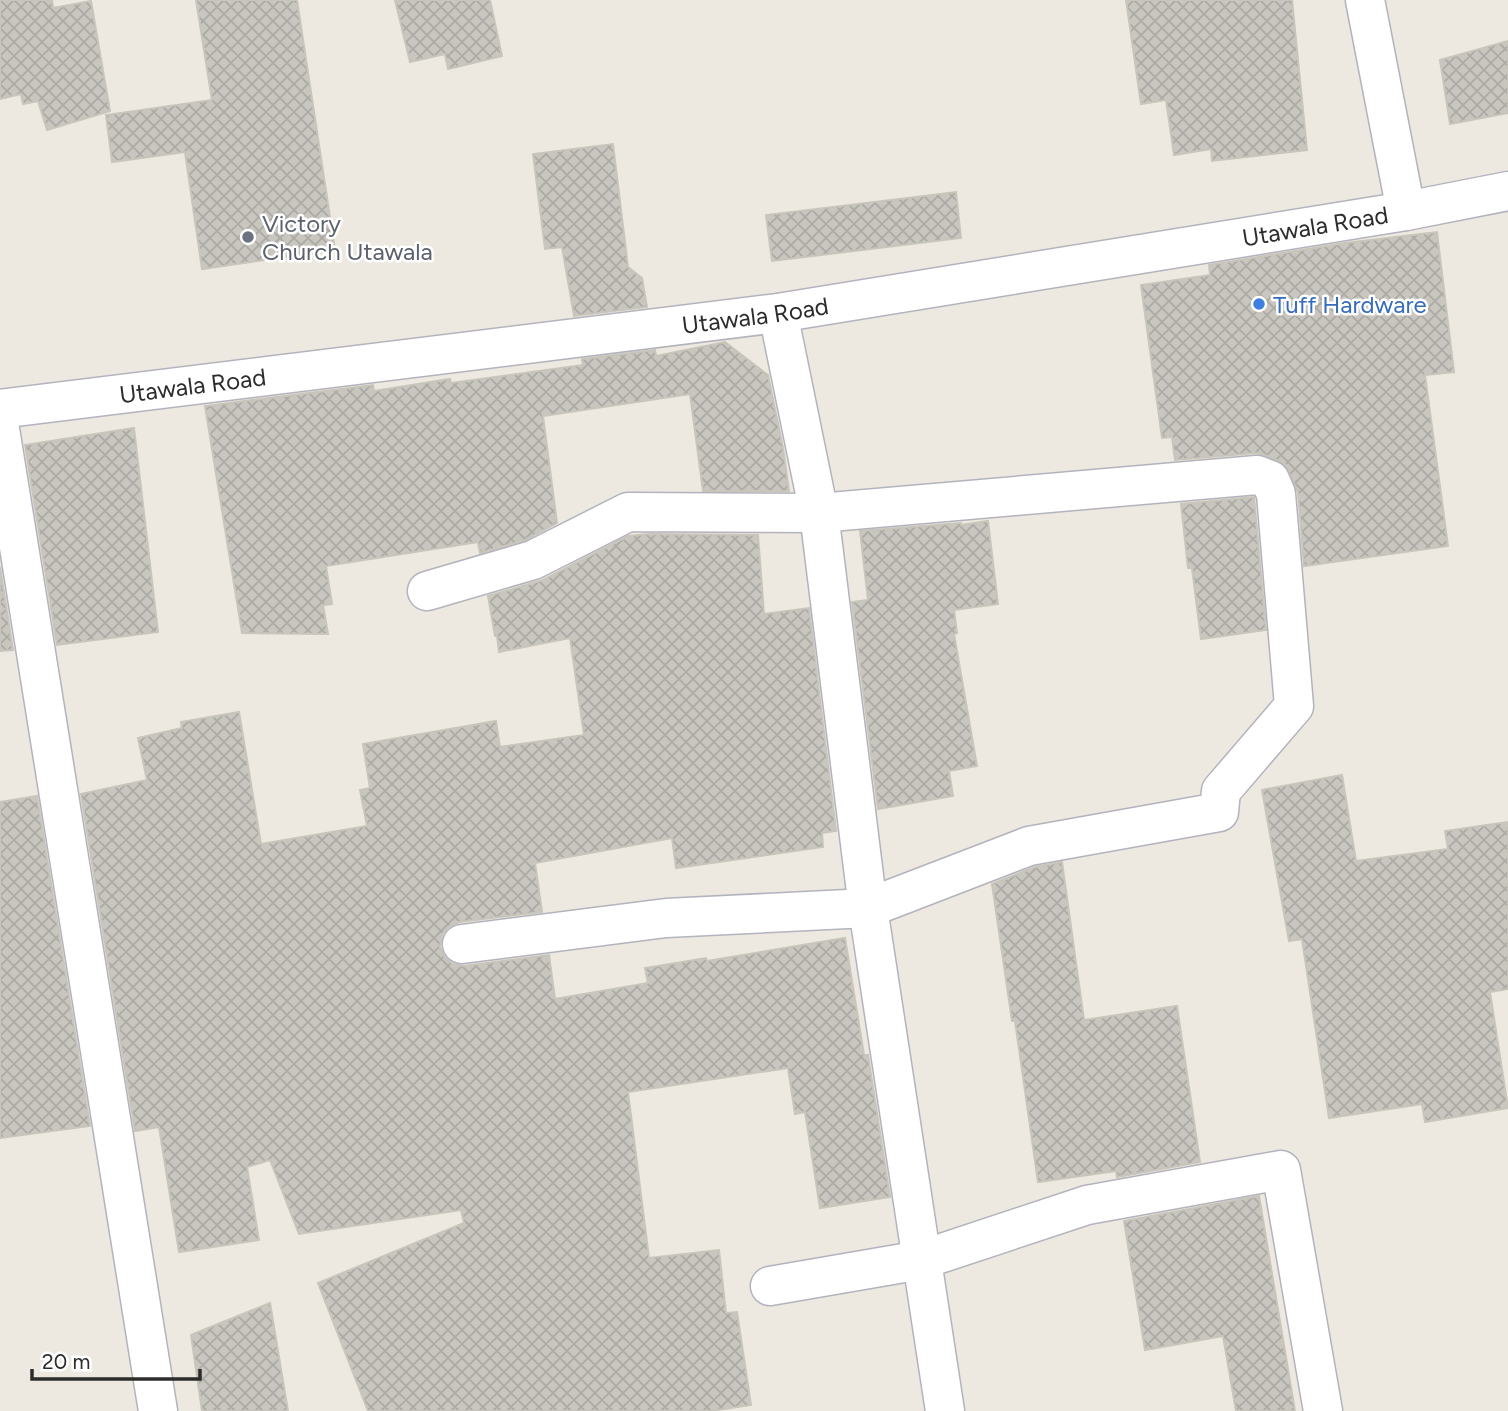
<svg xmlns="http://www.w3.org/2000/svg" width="1508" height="1411" font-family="Figtree,sans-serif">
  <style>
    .building { fill: url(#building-cross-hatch); stroke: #c8c5ba; stroke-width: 2 }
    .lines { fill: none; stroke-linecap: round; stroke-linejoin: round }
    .minor-casing { stroke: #b3b3be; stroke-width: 41 }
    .minor { stroke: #fff; stroke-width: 38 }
    .worship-dot { fill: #6b7280; stroke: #fff; stroke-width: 2.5 }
    .shop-dot { fill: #3f7fe0; stroke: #fff; stroke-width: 2.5 }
    .labels { text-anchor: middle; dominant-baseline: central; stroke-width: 5; stroke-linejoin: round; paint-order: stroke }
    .worship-label { font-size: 24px; fill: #5b616d; stroke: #fff; text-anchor: start }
    .street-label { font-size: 24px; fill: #2c2c2c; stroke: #fff }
    .shop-label { font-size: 24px; fill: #366cbe; stroke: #fff; text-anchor: start }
  </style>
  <defs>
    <pattern id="building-cross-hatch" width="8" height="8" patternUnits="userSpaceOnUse" patternTransform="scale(1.75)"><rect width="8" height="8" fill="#c8c6bf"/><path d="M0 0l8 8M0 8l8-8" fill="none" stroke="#acaaa4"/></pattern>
  </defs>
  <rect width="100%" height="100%" fill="#ede9e0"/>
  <path class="building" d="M 0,0 L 52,0 L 53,8 L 91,1 L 110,111 L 47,130 L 38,101 L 23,104 L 21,94 L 0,99 Z
    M 196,0 L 297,0 L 335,250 L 202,269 L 185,152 L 112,162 L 106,115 L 212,100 Z
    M 395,0 L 490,0 L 502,56 L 448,69 L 445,54 L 410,62 Z
    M 1126,0 L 1292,0 L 1307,150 L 1212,161 L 1211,149 L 1174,155 L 1166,100 L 1141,104 Z
    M 1508,41 L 1508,113 L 1450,124 L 1440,60 Z
    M 613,144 L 628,267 L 642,278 L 647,307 L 574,316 L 562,247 L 545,249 L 533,154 Z
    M 956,192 L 961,238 L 772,261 L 766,215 Z
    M 1437,232 L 1454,372 L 1425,375 L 1448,546 L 1304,566 L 1298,492 L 1285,464 L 1265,455 L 1256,453 L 1175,460 L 1172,437 L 1162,438 L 1141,285 L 1210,275 L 1209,265 L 1345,243 Z
    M 725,342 L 768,375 L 783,448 L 789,491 L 703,491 L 690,394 L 543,416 L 557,523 L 525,540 L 480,553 L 478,542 L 326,566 L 332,604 L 323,605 L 328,634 L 242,633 L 205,406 L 373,385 L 374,391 L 450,379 L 451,383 L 583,365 L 582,359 L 655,350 L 656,356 Z
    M 134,428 L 158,632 L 57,645 L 25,445 Z
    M 1254,497 L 1266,630 L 1201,639 L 1192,568 L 1188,568 L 1181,504 Z
    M 988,521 L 998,604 L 954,610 L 957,633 L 954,634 L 977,766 L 949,771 L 953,796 L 878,809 L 852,602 L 868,600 L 860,531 L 961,523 L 961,525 Z
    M 649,534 L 758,535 L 764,614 L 809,608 L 836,831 L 822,833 L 823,847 L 676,868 L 672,838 L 535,863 L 542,912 L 459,922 L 448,927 L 442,935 L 440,947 L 445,958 L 453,964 L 464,966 L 549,955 L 555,999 L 648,983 L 645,968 L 706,958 L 707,961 L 845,938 L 864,1055 L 868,1055 L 890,1197 L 820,1208 L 805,1112 L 795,1114 L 788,1068 L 628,1092 L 649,1258 L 719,1250 L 726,1313 L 737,1312 L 751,1405 L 711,1411 L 368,1411 L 318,1283 L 464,1223 L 461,1210 L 299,1234 L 270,1160 L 247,1167 L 259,1240 L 179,1252 L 159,1127 L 135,1131 L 81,794 L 147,780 L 138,738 L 182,728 L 181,722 L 239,712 L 261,844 L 367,826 L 360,790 L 370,788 L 363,744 L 496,721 L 500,747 L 584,735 L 570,638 L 499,652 L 497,636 L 495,636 L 488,596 L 543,580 L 628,536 Z
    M 0,567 L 13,650 L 0,651 Z
    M 1342,775 L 1356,861 L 1448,849 L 1445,831 L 1508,822 L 1508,989 L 1490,992 L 1508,1108 L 1425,1122 L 1422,1104 L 1329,1118 L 1302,939 L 1289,941 L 1262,790 Z
    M 37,796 L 90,1126 L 0,1138 L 0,802 Z
    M 1062,862 L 1084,1020 L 1177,1006 L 1200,1162 L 1117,1177 L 1116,1171 L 1038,1182 L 1015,1021 L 1012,1021 L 992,884 L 1035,867 Z
    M 1259,1196 L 1295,1411 L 1236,1411 L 1223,1336 L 1145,1350 L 1124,1221 Z
    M 270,1303 L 288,1411 L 202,1411 L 191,1335 Z"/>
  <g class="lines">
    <defs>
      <g id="minor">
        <path d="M 1365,0 L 1406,211"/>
        <path d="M 778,313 L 819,513 L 868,908 L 945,1411"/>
        <path id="s1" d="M 0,409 L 778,313 L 1406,211 L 1508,191"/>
        <path d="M 0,429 L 158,1411"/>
        <path d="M 427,591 L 533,560 L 628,512 L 819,513 L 1257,475 L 1270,480 L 1276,494 L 1294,706 L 1221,791 L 1219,812 L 1029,846 L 868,908 L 666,918 L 462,944"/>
        <path d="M 770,1286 L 921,1260 L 1087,1205 L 1281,1170 L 1323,1411"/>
      </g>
    </defs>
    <use href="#minor" class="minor-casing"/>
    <use href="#minor" class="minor"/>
  </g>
  <circle class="worship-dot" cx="248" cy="237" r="7"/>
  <circle class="shop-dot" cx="1259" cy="304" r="7"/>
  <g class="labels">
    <g class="worship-label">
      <text x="262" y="223">Victory<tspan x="262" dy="28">Church Utawala</tspan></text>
    </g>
    <g class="street-label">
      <text stroke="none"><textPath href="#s1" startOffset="1328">Utawala Road</textPath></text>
      <text stroke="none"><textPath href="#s1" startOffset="761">Utawala Road</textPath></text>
      <text stroke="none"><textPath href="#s1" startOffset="194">Utawala Road</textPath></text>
    </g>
    <g class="shop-label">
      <text x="1273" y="304">Tuff Hardware</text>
    </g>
  </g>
  <path d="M32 1369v10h168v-10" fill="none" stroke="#2c2c2c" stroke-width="3.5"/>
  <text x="42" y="1369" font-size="21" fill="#2c2c2c" stroke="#ffffff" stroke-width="5" paint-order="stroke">20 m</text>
</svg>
